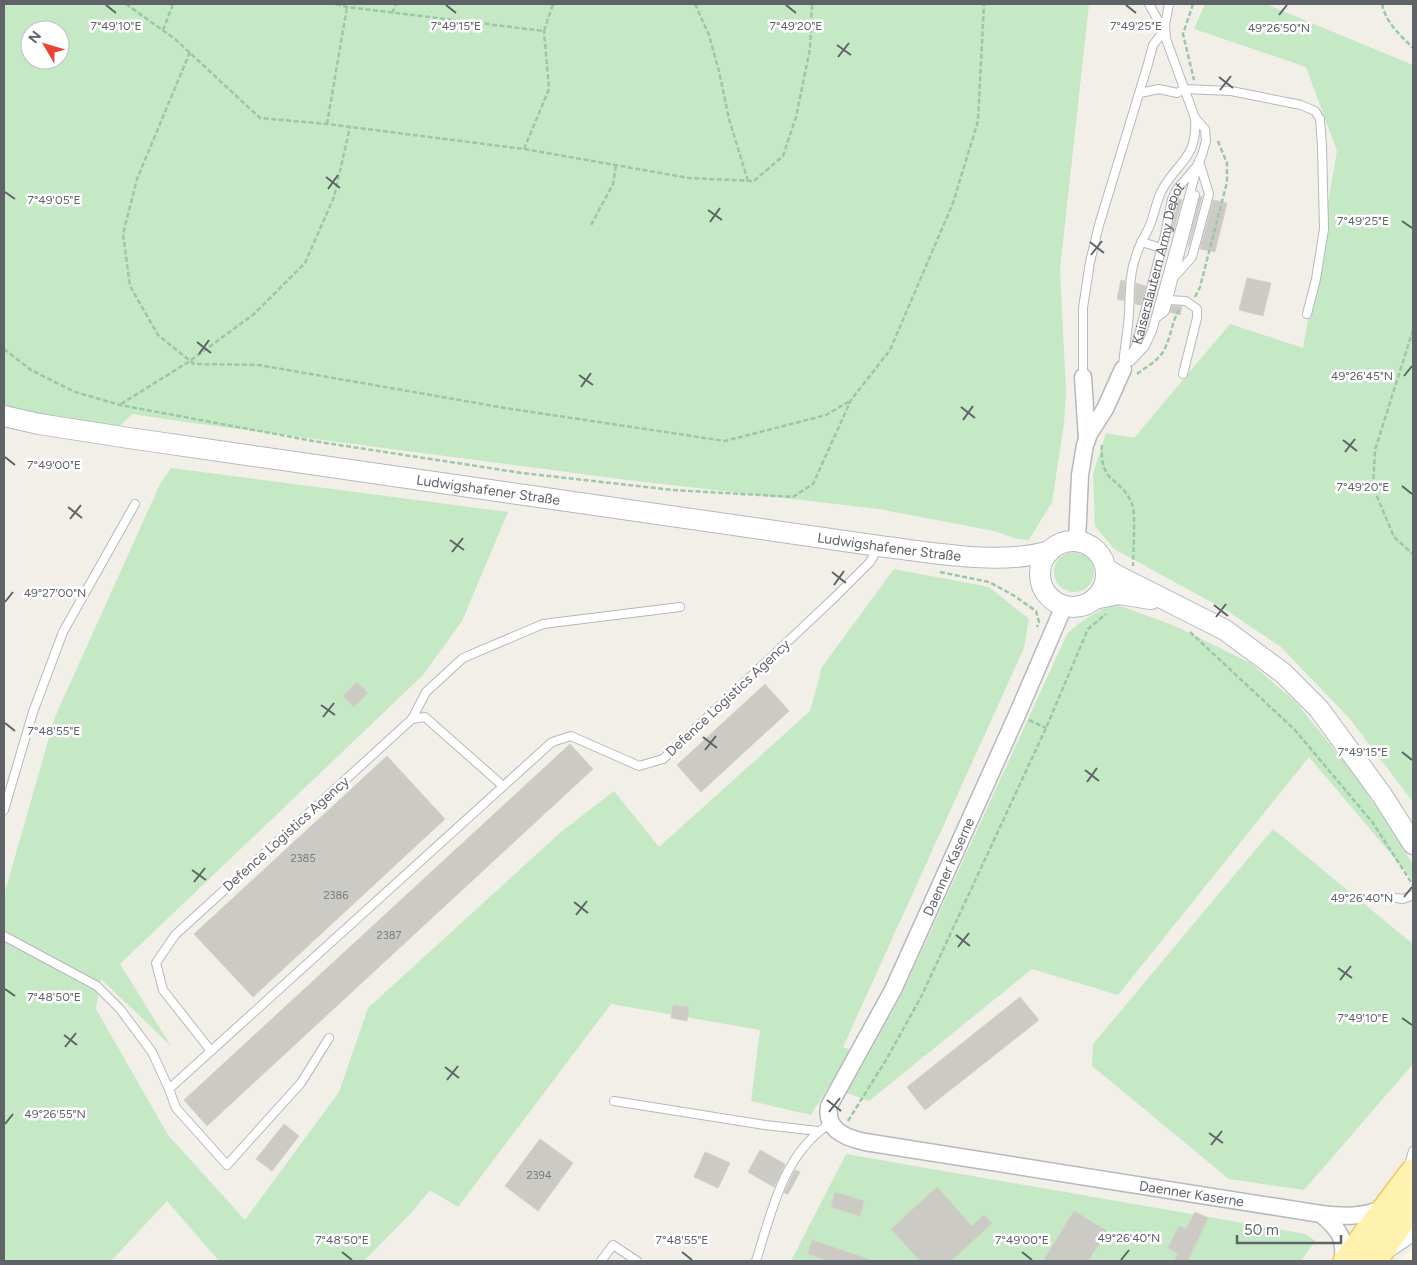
<svg xmlns="http://www.w3.org/2000/svg" width="1417" height="1265" font-family="Figtree,sans-serif">
  <style>
    .commercial { fill: #fef7e0 }
    .green { fill: #c5e8c5; fill-rule: evenodd }
    .building { fill: #cccac5; stroke: #d6d1c6 }
    .lines { fill: none; stroke-linecap: round; stroke-linejoin: round }
    .service-casing { stroke: #b5b8bc; stroke-width: 10 }
    .minor-casing { stroke: #b5b8bc; stroke-width: 19 }
    .tertiary-casing { stroke: #b5b8bc; stroke-width: 22 }
    .primary-casing { stroke: #f2c960; stroke-width: 28 }
    .path { stroke: #9cc7a9; stroke-width: 2.5; stroke-dasharray: 5 2.5; stroke-linecap: butt }
    .service { stroke: #fff; stroke-width: 8 }
    .minor { stroke: #fff; stroke-width: 16 }
    .tertiary { stroke: #fff; stroke-width: 20 }
    .primary { stroke: #fff2af; stroke-width: 25 }
    .ticks { fill: none; stroke: #5f6368; stroke-width: 2 }
    .labels { text-anchor: middle; dominant-baseline: central; stroke-width: 5; stroke-linejoin: round; paint-order: stroke }
    .number-label { font-size: 11px; fill: #7a7d7f }
    .street-label { font-size: 14px; fill: #5f6368; stroke: #fff }
    .ticks-label { font-size: 12px; text-anchor: middle; fill: #5f6368; stroke: #fff; stroke-width: 5; stroke-linejoin: round; paint-order: stroke }
  </style>
  <rect width="100%" height="100%" fill="#f1efe8"/>
  <path class="commercial" d="M 1413,1247 L 1413,1261 L 1399,1261 Z"/>
  <path class="green" d="M 4,4 L 1089,4 L 1060,269 L 1066,393 L 1064,424 L 1052,502 L 1029,540 L 1018,539 L 994,531 L 879,509 L 628,480 L 193,423 L 132,414 L 117,429 L 12,410 L 4,407 ZM 30,30 L 60,30 L 60,60 L 30,60 Z
    M 1205,4 L 1266,4 L 1413,65 L 1413,802 L 1350,719 L 1281,647 L 1226,610 L 1114,549 L 1095,526 L 1093,474 L 1106,433 L 1134,438 L 1230,324 L 1303,348 L 1337,151 L 1306,67 L 1194,29 Z
    M 171,468 L 508,512 L 462,621 L 423,675 L 120,964 L 171,1046 L 101,979 L 96,1009 L 168,1135 L 245,1220 L 339,1092 L 368,1008 L 561,832 L 614,791 L 659,847 L 810,711 L 822,667 L 894,569 L 989,587 L 1029,619 L 1024,648 L 843,1047 L 851,1050 L 811,1115 L 751,1101 L 760,1030 L 611,1004 L 458,1207 L 430,1190 L 412,1212 L 364,1261 L 219,1261 L 167,1201 L 111,1261 L 4,1261 L 4,895 L 55,717 L 160,484 Z
    M1054 572a20 20 0 1 1 40 0a20 20 0 1 1-40 0Z
    M 1115,604 L 1175,626 L 1250,663 L 1295,701 L 1358,779 L 1413,864 L 1413,880 L 1309,757 L 1118,995 L 1032,969 L 869,1101 L 847,1093 L 901,996 L 1067,634 C 1080,621 1097,611 1115,604 Z
    M 1273,829 L 1413,944 L 1413,1064 L 1304,1190 L 1229,1179 L 1092,1066 L 1093,1044 Z
    M 846,1154 L 1306,1234 L 1315,1241 L 1301,1261 L 791,1261 Z"/>
  <path class="building" d="M 1200,196 L 1202,197 L 1189,246 L 1188,246 Z
    M 1179,199 L 1182,200 L 1173,232 L 1171,232 Z
    M 1213,200 L 1227,203 L 1215,252 L 1200,249 Z
    M 1247,278 L 1271,283 L 1263,316 L 1239,310 Z
    M 1121,280 L 1125,281 L 1124,301 L 1117,299 Z
    M 1136,283 L 1146,286 L 1141,305 L 1135,304 Z
    M 1172,306 L 1182,306 L 1180,315 L 1170,312 Z
    M 357,682 L 368,693 L 354,707 L 343,696 Z
    M 765,684 L 789,711 L 701,792 L 677,765 Z
    M 570,744 L 593,769 L 207,1126 L 184,1100 Z
    M 387,756 L 445,819 L 253,997 L 194,934 Z
    M 1020,997 L 1039,1020 L 925,1110 L 907,1087 Z
    M 673,1005 L 689,1007 L 687,1021 L 671,1018 Z
    M 284,1124 L 299,1136 L 272,1171 L 256,1159 Z
    M 540,1139 L 573,1163 L 538,1211 L 505,1186 Z
    M 760,1150 L 785,1164 L 774,1187 L 748,1172 Z
    M 705,1152 L 730,1163 L 718,1188 L 694,1177 Z
    M 795,1170 L 800,1172 L 788,1194 L 784,1193 Z
    M 937,1187 L 972,1226 L 984,1215 L 992,1223 L 951,1261 L 920,1261 L 891,1229 Z
    M 835,1192 L 864,1201 L 860,1216 L 831,1207 Z
    M 1074,1211 L 1107,1231 L 1088,1261 L 1043,1261 Z
    M 1195,1212 L 1208,1218 L 1188,1261 L 1174,1261 L 1178,1253 L 1168,1248 L 1179,1226 L 1186,1229 Z
    M 812,1240 L 868,1259 L 868,1261 L 829,1261 L 808,1254 Z"/>
  <g class="lines">
    <defs>
      <g id="service">
        <path d="M 1140,93 L 1159,89 L 1177,93 L 1184,89 L 1231,91 L 1301,105 L 1315,111 L 1320,119 L 1322,146 L 1324,229 L 1316,279 L 1307,314"/>
        <path d="M 1141,242 L 1162,248"/>
        <path d="M 1176,275 L 1192,257 L 1209,194 L 1199,161"/>
        <path d="M 1168,300 L 1186,301 L 1197,309 L 1197,318 L 1183,374"/>
        <path d="M 1156,318 L 1165,311 L 1195,195"/>
        <path d="M 1131,361 L 1145,346 L 1152,331 L 1197,168"/>
        <path d="M 1123,367 C 1124,349 1128,332 1129,314 C 1130,293 1129,273 1137,253 C 1140,243 1146,235 1150,225 C 1154,215 1156,203 1161,192 C 1176,162 1198,160 1195,118"/>
        <path id="s1" d="M 1123,369 L 1136,346 L 1165,235 L 1172,199 L 1177,189 L 1197,166 L 1202,155 L 1206,141 L 1205,129 L 1195,118 L 1166,39 L 1165,25 L 1169,4"/>
        <path d="M 1083,377 L 1083,308 L 1090,262 L 1099,225 L 1148,64 L 1153,45 L 1164,31 L 1149,4"/>
        <path d="M 412,719 L 426,692 L 463,658 L 543,624 L 680,607"/>
        <path d="M 4,810 L 33,712 L 63,632 L 135,504"/>
        <path d="M 1388,897 L 1403,899 L 1413,895"/>
        <path d="M 4,936 L 97,986 L 120,1009 L 152,1052 L 169,1089"/>
        <path d="M 329,1038 L 301,1083 L 227,1165 L 176,1108 L 169,1089 L 552,742 L 571,736 L 639,766 L 663,759 L 835,597 L 870,562 L 878,548"/>
        <path d="M 211,1051 L 163,990 L 156,963 L 175,935 L 412,719 L 425,717 L 503,786"/>
        <path d="M 614,1101 L 765,1125 L 818,1131"/>
        <path d="M 1408,1168 L 1413,1151"/>
        <path d="M 601,1261 L 613,1245 L 637,1261"/>
        <path d="M 756,1261 C 772,1211 783,1153 831,1123"/>
      </g>
      <g id="minor">
        <path d="M 1083,377 L 1087,439"/>
        <path d="M 1077,541 L 1080,475 L 1085,445 L 1089,434 L 1105,409 L 1123,369"/>
        <path id="s2" d="M 1064,606 L 1017,715 L 893,990 L 829,1106 C 825,1130 846,1138 865,1142 L 1321,1214 C 1346,1217 1362,1217 1386,1208"/>
        <path d="M 1321,1214 C 1339,1230 1345,1236 1343,1261"/>
      </g>
      <g id="tertiary">
        <path id="s3" d="M 4,416 L 39,424 L 129,438 L 879,546 C 931,552 999,566 1050,551"/>
        <circle cx="1073" cy="574" r="33"/>
        <path d="M 1106,569 L 1118,576 L 1225,630 L 1283,673 L 1319,709 L 1382,795 L 1413,844"/>
        <path d="M 1094,599 L 1119,594 L 1151,599"/>
        <path d="M 1385,1249 L 1409,1233 L 1413,1228"/>
      </g>
      <path id="primary" d="M 1346,1261 L 1413,1172
        M 1374,1261 L 1413,1205"/>
    </defs>
    <use href="#service" class="service-casing"/>
    <use href="#minor" class="minor-casing"/>
    <use href="#tertiary" class="tertiary-casing"/>
    <use href="#primary" class="primary-casing"/>
    <path class="path" d="M 126,4 L 175,39 L 260,118 L 327,124 L 524,149 L 689,178 L 754,181 L 783,156 L 796,117 L 810,49 L 812,4
      M 336,4 L 347,7 L 544,31 L 553,4
      M 695,4 L 709,35 L 719,71 L 729,119 L 748,181
      M 1193,4 L 1183,34 L 1194,80
      M 1382,4 C 1386,23 1400,35 1413,48
      M 392,13 L 396,4
      M 163,30 L 173,4
      M 190,52 L 137,179 L 123,234 L 130,286 L 158,335 L 194,364 L 259,365 L 505,408 L 725,441 L 826,415 L 850,401
      M 327,124 L 347,7 L 343,4
      M 524,149 L 549,89 L 544,31
      M 591,225 L 613,184 L 616,165
      M 1195,297 L 1200,287 L 1227,182 L 1227,163 L 1217,139
      M 1413,330 L 1375,450 L 1373,487 L 1394,537 L 1413,554
      M 4,349 L 31,370 L 75,392 L 120,405 L 313,441 L 522,473 L 673,490 L 793,497 L 813,484 L 851,400 L 890,350 L 953,203 L 978,121 L 984,4
      M 1137,374 C 1144,368 1153,364 1159,357 C 1171,344 1170,325 1179,310
      M 121,404 L 190,361 L 254,314 L 305,263 L 334,197 L 350,127
      M 1102,445 C 1099,485 1121,476 1132,504 C 1136,513 1133,553 1133,566
      M 940,572 L 989,582 L 1013,595 L 1036,611 L 1039,622 L 1037,627
      M 1190,632 L 1295,730 L 1373,823 L 1413,885
      M 1029,720 L 1046,728
      M 848,1121 L 886,1060 L 922,995 L 1046,728 L 1088,629 L 1106,614"/>
    <use href="#service" class="service"/>
    <use href="#minor" class="minor"/>
    <use href="#tertiary" class="tertiary"/>
    <use href="#primary" class="primary"/>
  </g>
  <path class="ticks" d="M 106,5 L 116,13M 446,5 L 456,13M 786,5 L 796,13M 1126,5 L 1136,13M 1279,15 L 1287,5M 837,45 L 851,55M 838,57 L 849,43M 1219,77 L 1233,88M 1220,90 L 1231,76M 326,177 L 340,188M 328,189 L 338,175M 5,192 L 15,199M 708,210 L 722,220M 1402,221 L 1412,228M 710,222 L 720,208M 1090,242 L 1104,253M 1091,255 L 1102,241M 197,342 L 211,353M 199,354 L 209,340M 579,375 L 593,385M 1404,376 L 1412,366M 581,387 L 591,373M 961,407 L 975,418M 963,420 L 973,406M 1343,440 L 1357,451M 1345,452 L 1355,439M 5,457 L 15,465M 1402,486 L 1412,494M 68,507 L 82,518M 70,519 L 81,505M 450,540 L 464,550M 452,552 L 463,538M 832,572 L 846,583M 834,585 L 844,571M 5,602 L 13,592M 1214,605 L 1228,616M 1216,617 L 1226,604M 321,705 L 335,715M 323,717 L 334,703M 5,723 L 15,731M 703,737 L 717,748M 705,750 L 716,736M 1402,752 L 1412,760M 1085,770 L 1099,781M 1087,782 L 1097,768M 192,870 L 206,880M 194,882 L 205,868M 1404,897 L 1412,887M 574,902 L 588,913M 576,915 L 587,901M 956,935 L 970,946M 958,947 L 969,933M 1338,968 L 1352,978M 1340,980 L 1351,966M 5,989 L 15,996M 1402,1018 L 1412,1025M 64,1035 L 77,1045M 65,1047 L 76,1033M 445,1067 L 459,1078M 447,1080 L 458,1066M 827,1100 L 841,1111M 829,1112 L 840,1098M 5,1124 L 13,1114M 1209,1133 L 1223,1143M 1211,1145 L 1222,1131M 342,1252 L 352,1260M 682,1252 L 692,1260M 1022,1252 L 1032,1260M 1121,1260 L 1129,1250"/>
  <g class="labels">
    <g class="number-label">
      <text x="303" y="858">2385</text>
      <text x="336" y="895">2386</text>
      <text x="389" y="935">2387</text>
      <text x="539" y="1175">2394</text>
    </g>
    <g class="street-label">
      <text stroke="none"><textPath href="#s1" startOffset="112">Kaiserslautern Army Depot</textPath></text>
      <text stroke="none"><textPath href="#s3" startOffset="490">Ludwigshafener Straße</textPath></text>
      <text stroke="none"><textPath href="#s3" startOffset="895">Ludwigshafener Straße</textPath></text>
      <text transform="translate(728 698) rotate(-43)">Defence Logistics Agency</text>
      <text transform="translate(286 834) rotate(-42)">Defence Logistics Agency</text>
      <text transform="translate(949 867) rotate(-66)">Daenner Kaserne</text>
      <text stroke="none"><textPath href="#s2" startOffset="941">Daenner Kaserne</textPath></text>
    </g>
  </g>
  <g class="ticks-label">
    <text x="116" y="30">7°49'10"E</text>
    <text x="456" y="30">7°49'15"E</text>
    <text x="796" y="30">7°49'20"E</text>
    <text x="1136" y="30">7°49'25"E</text>
    <text x="1279" y="32">49°26'50"N</text>
    <text x="54" y="204">7°49'05"E</text>
    <text x="1363" y="225">7°49'25"E</text>
    <text x="1362" y="380">49°26'45"N</text>
    <text x="54" y="469">7°49'00"E</text>
    <text x="1363" y="491">7°49'20"E</text>
    <text x="55" y="597">49°27'00"N</text>
    <text x="54" y="735">7°48'55"E</text>
    <text x="1363" y="756">7°49'15"E</text>
    <text x="1362" y="902">49°26'40"N</text>
    <text x="54" y="1001">7°48'50"E</text>
    <text x="1363" y="1022">7°49'10"E</text>
    <text x="55" y="1118">49°26'55"N</text>
    <text x="1129" y="1242">49°26'40"N</text>
    <text x="342" y="1244">7°48'50"E</text>
    <text x="682" y="1244">7°48'55"E</text>
    <text x="1022" y="1244">7°49'00"E</text>
  </g>
  <rect width="1417" height="1265" fill="none" stroke="#5f6368" stroke-width="10"/>
  <g transform="translate(45 45) rotate(308)"><circle r="24" fill="#ffffff" stroke="#bfc1c3"/>
  <path d="M0-4L9 19L0 12L-9 19Z" fill="#ea4335"/>
  <text y="-8" font-size="14" font-weight="bold" text-anchor="middle" fill="#5f6368">N</text>
  </g>
  <path d="M1237 1235v8h104v-8" fill="none" stroke="#5f6368" stroke-width="2.5"/>
  <text x="1244" y="1235" font-size="15" fill="#5f6368" stroke="#ffffff" stroke-width="4" paint-order="stroke">50 m</text>
</svg>
